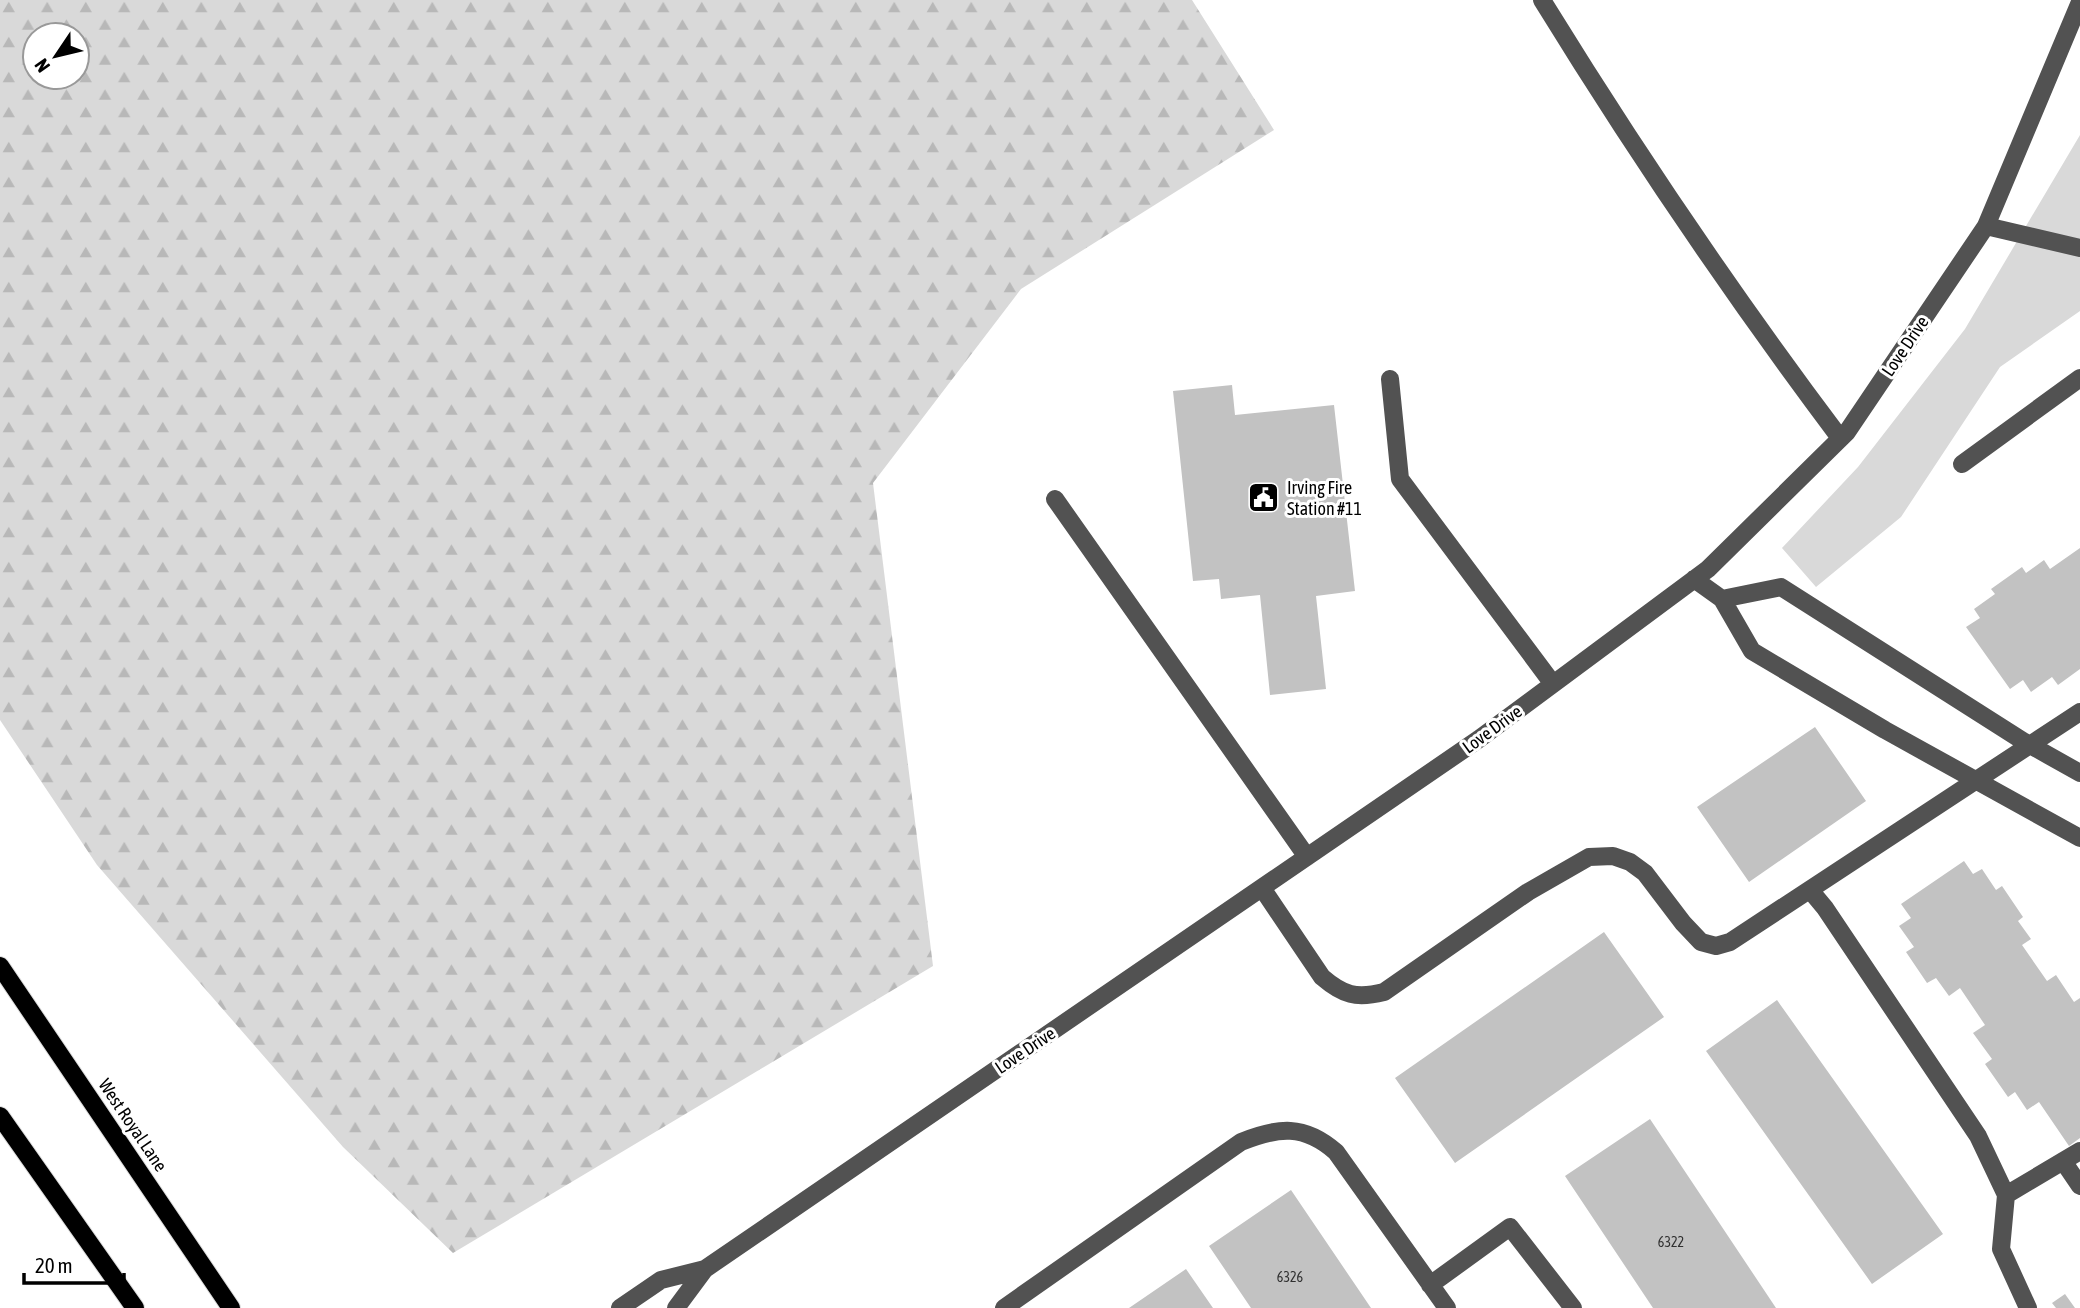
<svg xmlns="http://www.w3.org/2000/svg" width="2080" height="1308" font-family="'Asap Condensed',sans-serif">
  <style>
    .grass { fill: #d9d9d9 }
    .forest { fill: url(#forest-firs); fill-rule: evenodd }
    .building { fill: #c2c2c2 }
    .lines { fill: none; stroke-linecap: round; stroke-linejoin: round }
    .major-casing { stroke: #dbdbdb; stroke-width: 20 }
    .minor { stroke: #525252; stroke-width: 18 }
    .major { stroke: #000; stroke-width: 18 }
    .labels { text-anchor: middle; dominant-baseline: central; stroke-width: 6; stroke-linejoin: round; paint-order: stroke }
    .number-label { font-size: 14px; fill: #303030 }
    .street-label { font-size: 18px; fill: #000; stroke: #fff }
    .poi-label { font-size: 18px; fill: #000; stroke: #fff; text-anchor: start }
  </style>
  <defs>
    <pattern id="forest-firs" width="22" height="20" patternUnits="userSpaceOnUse" patternTransform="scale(1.75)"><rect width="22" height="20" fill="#d9d9d9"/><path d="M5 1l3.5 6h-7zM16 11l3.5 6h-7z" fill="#b8b8b8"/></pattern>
  </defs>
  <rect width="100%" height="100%" fill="#fff"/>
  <path class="grass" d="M 2080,135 L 2080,311 L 2000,367 L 1901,517 L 1816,587 L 1782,548 L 1858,467 L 1965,329 Z"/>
  <path class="forest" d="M 0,0 L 1192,0 L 1274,130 L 1021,289 L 873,483 L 933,966 L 453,1253 L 343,1147 L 97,865 L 0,720 ZM 35,35 L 77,35 L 77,77 L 35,77 Z"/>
  <path class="building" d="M 1232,385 L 1235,415 L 1334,405 L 1355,591 L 1316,596 L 1326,689 L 1270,695 L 1260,595 L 1221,599 L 1219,579 L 1193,581 L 1173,391 Z
    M 2080,548 L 2080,669 L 2058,685 L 2052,677 L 2031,692 L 2023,680 L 2010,689 L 1966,627 L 1980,618 L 1974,609 L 1995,594 L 1991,589 L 2022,567 L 2026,573 L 2044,560 L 2050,569 Z
    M 1815,727 L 1866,801 L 1749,882 L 1697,807 Z
    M 1964,861 L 1973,874 L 1982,869 L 1996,890 L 2002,886 L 2023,917 L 2018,921 L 2031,939 L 2022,945 L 2047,981 L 2056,975 L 2074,1002 L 2080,998 L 2080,1138 L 2069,1146 L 2039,1102 L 2027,1110 L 2015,1092 L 2008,1097 L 1985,1064 L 1992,1059 L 1973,1033 L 1985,1025 L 1960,988 L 1949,996 L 1936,978 L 1927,983 L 1906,952 L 1914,947 L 1899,926 L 1911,918 L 1901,904 Z
    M 1604,932 L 1664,1017 L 1455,1163 L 1395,1078 Z
    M 1777,1000 L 1943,1234 L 1872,1284 L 1706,1051 Z
    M 1650,1119 L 1776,1308 L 1653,1308 L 1565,1176 Z
    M 1291,1190 L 1371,1308 L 1251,1308 L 1209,1246 Z
    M 1186,1269 L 1213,1308 L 1129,1308 Z
    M 2065,1294 L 2075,1308 L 2056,1308 L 2052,1303 Z"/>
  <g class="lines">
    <defs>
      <path id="major" d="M 0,966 L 231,1308
        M 0,1116 L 135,1308"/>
    </defs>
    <use href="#major" class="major-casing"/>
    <path class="minor" d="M 1542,0 C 1635,151 1734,297 1840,438
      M 1986,226 L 2080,248
      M 1390,379 L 1400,479 L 1553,684
      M 1962,464 L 2080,378
      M 1055,499 L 1307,857
      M 1694,579 L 1722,599 L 1752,651 L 1885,730 L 2080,838
      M 1722,599 L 1781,587 L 2023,741 L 2080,773
      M 1262,888 L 1322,977 C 1343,995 1356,999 1384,992 L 1528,892 L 1589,857 L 1613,856 L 1630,862 L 1645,873 L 1683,923 L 1701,942 L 1716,946 L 1730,942 L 2080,712
      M 1810,890 L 1825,908 L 1978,1136 L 2006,1195 L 2001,1249 L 2028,1308
      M 2063,1161 L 2080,1186
      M 2006,1195 L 2080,1151
      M 1430,1285 L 1510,1227 L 1573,1308
      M 620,1308 L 661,1280 L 705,1269 L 1479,739 L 1708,569 L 1847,432 L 1986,226 L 2080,2
      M 676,1308 L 705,1269
      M 1004,1308 L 1241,1142 C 1278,1127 1304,1124 1336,1152 L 1447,1308"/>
    <use href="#major" class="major"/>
  </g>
  <defs>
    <symbol id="civic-square" viewBox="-11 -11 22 22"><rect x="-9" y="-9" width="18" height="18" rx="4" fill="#000" stroke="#fff"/><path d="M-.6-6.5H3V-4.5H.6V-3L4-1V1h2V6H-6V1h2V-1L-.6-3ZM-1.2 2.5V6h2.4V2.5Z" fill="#fff"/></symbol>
  </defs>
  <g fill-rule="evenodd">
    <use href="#civic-square" x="1246" y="480" width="35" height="35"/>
  </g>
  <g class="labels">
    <g class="number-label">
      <text x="1671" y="1242">6322</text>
      <text x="1290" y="1277">6326</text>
    </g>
    <g class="street-label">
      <text transform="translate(1905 346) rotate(-56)">Love Drive</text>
      <text transform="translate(1492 729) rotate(-36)">Love Drive</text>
      <text transform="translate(1025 1050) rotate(-34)">Love Drive</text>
      <text transform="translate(133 1125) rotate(56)">West Royal Lane</text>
    </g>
    <g class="poi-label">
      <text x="1287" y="487">Irving Fire<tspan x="1287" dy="21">Station #11</tspan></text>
    </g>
  </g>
  <g transform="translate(56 56) rotate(235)"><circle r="33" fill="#ffffff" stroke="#999999" stroke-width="2"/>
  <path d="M0-5L12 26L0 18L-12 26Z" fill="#000000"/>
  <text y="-10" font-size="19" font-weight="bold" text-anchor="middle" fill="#000000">N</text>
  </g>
  <path d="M24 1273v10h100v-10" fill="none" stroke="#000000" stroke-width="3.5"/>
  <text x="35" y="1273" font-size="21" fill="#000000" stroke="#ffffff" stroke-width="5" paint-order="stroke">20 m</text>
</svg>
